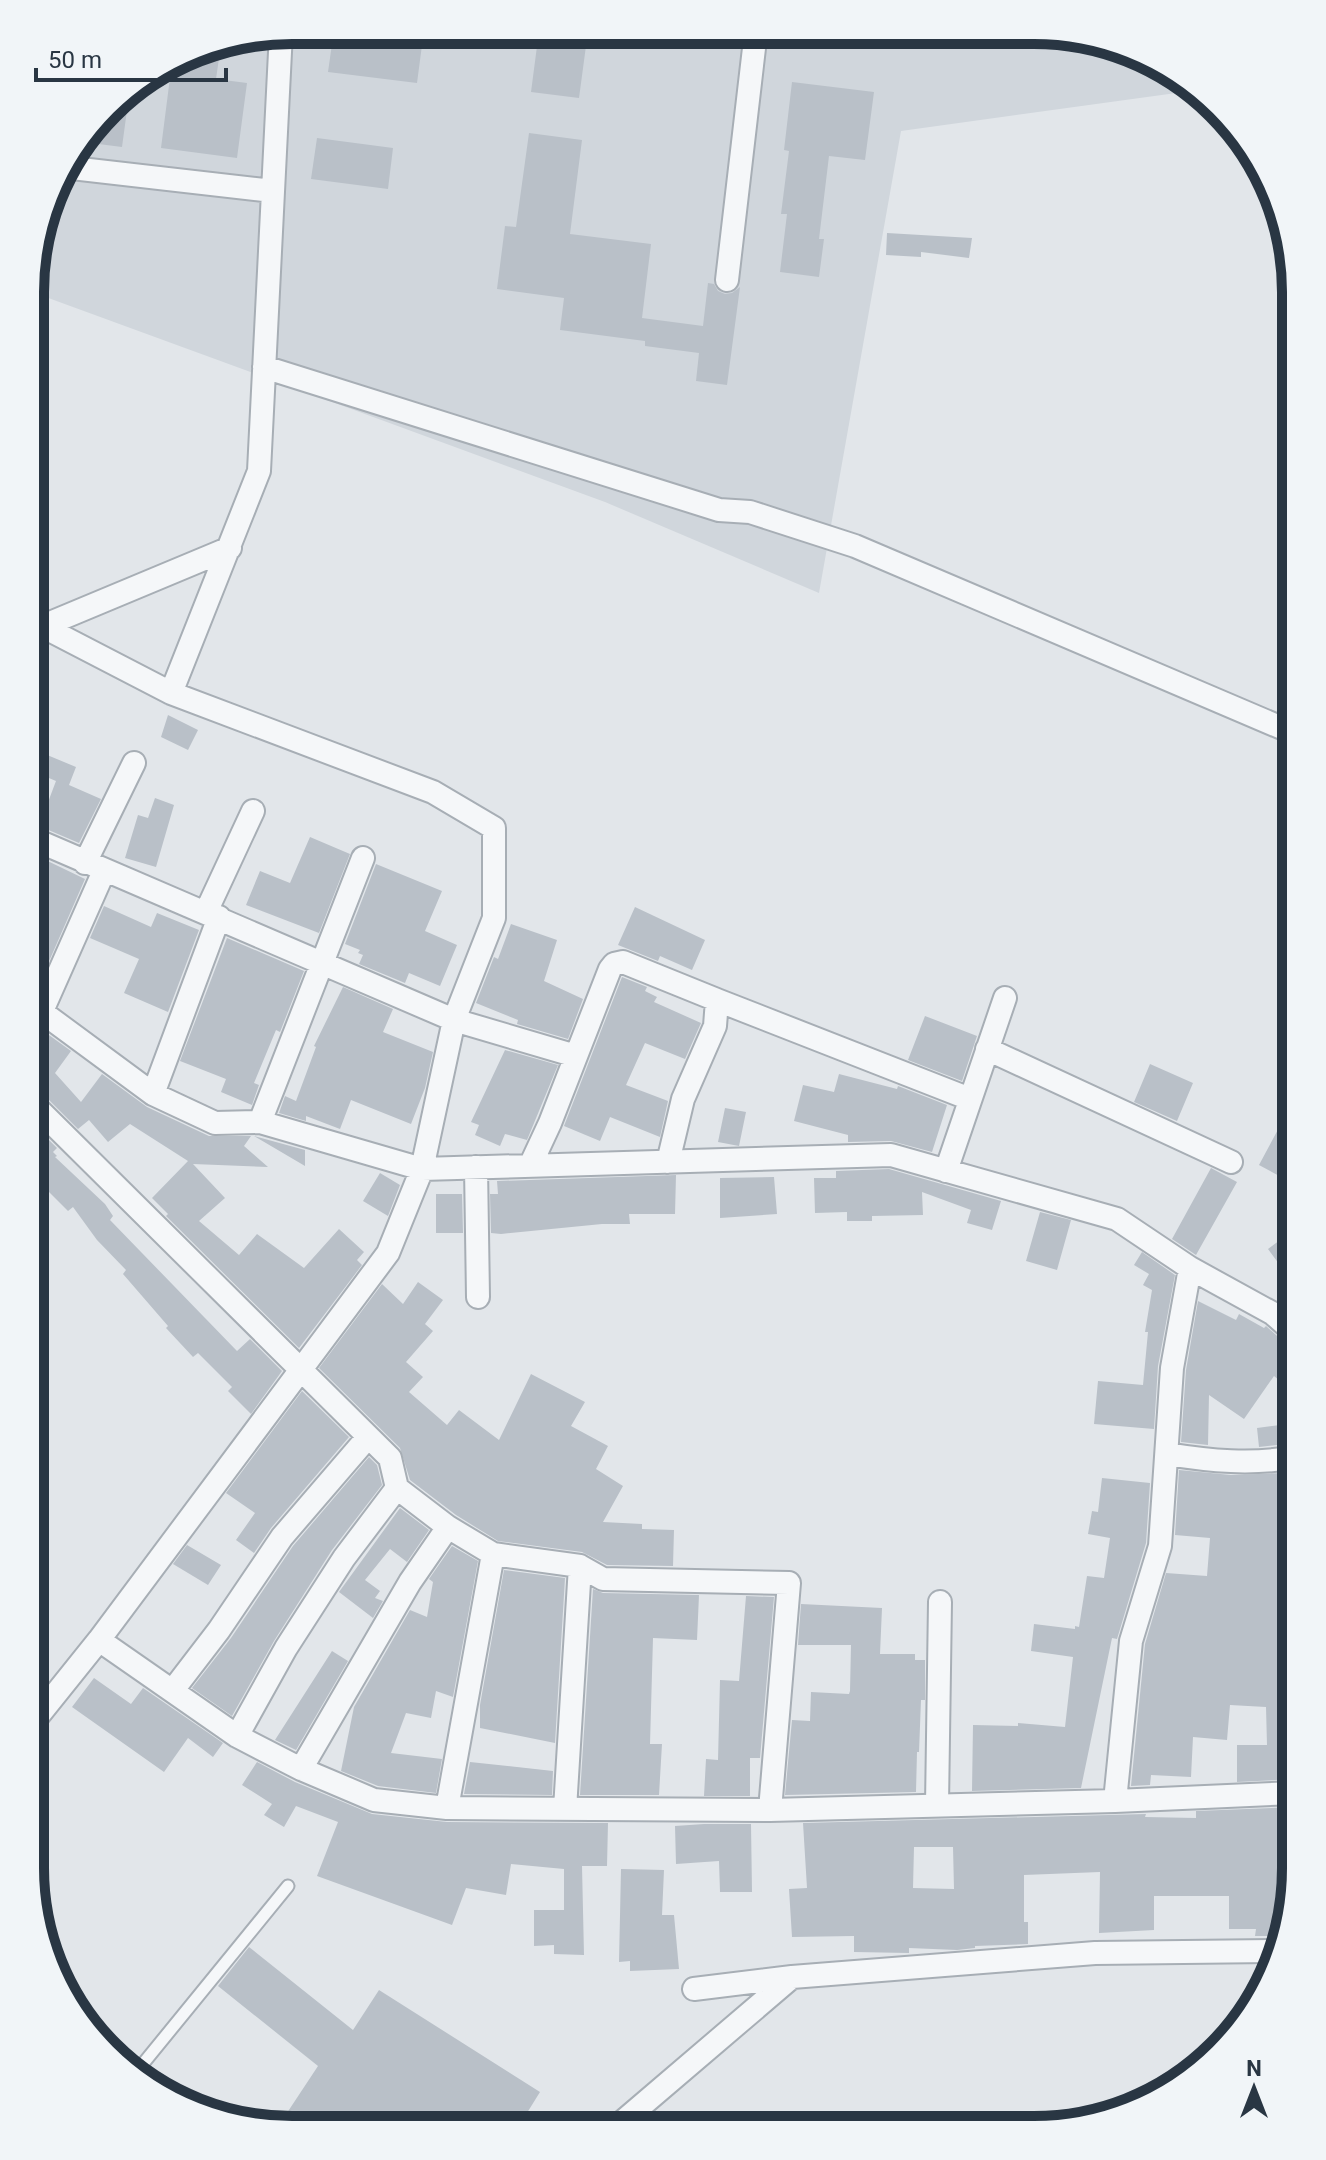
<svg xmlns="http://www.w3.org/2000/svg" width="1326" height="2160" font-family="Roboto,sans-serif">
  <style>
    .built { fill: #d0d6dc }
    .building { fill: #b9c0c8; fill-rule: evenodd }
    .lines { fill: none; stroke-linecap: round; stroke-linejoin: round }
    .lane-casing { stroke: #a7aeb5; stroke-width: 15 }
    .street-casing { stroke: #a7aeb5; stroke-width: 26 }
    .lane { stroke: #f5f7f9; stroke-width: 11 }
    .street { stroke: #f5f7f9; stroke-width: 22 }
    .rim { fill: none; stroke: #293643; stroke-width: 10 }
  </style>
  <rect width="100%" height="100%" fill="#e2e6ea"/>
  <path class="built" d="M 292,30 L 1069,32 L 1194,84 L 1198,90 L 901,131 L 819,593 L 605,502 L 32,292 L 32,258 L 57,175 L 119,95 L 192,50 Z"/>
  <path class="building" d="M 334,30 L 424,30 L 417,83 L 328,72 Z
    M 539,31 L 588,31 L 579,98 L 531,92 Z
    M 221,44 L 216,79 L 247,83 L 237,158 L 161,148 L 172,62 L 192,50 Z
    M 792,82 L 874,92 L 865,160 L 829,156 L 819,239 L 824,239 L 819,277 L 780,272 L 787,214 L 781,214 L 789,151 L 784,150 Z
    M 130,88 L 122,147 L 83,142 L 119,95 Z
    M 529,133 L 582,140 L 570,234 L 651,244 L 642,318 L 703,326 L 708,283 L 714,284 L 718,291 L 725,294 L 732,293 L 740,287 L 727,385 L 696,381 L 699,353 L 645,346 L 645,341 L 560,330 L 564,298 L 497,289 L 505,226 L 516,227 Z
    M 317,138 L 393,148 L 388,189 L 311,179 Z
    M 887,233 L 972,238 L 969,258 L 921,252 L 921,257 L 886,255 Z
    M 168,715 L 198,730 L 188,750 L 161,737 Z
    M 40,752 L 76,767 L 69,785 L 101,799 L 79,843 L 39,826 L 56,781 L 32,771 Z
    M 155,798 L 174,805 L 156,867 L 125,858 L 138,815 L 148,818 Z
    M 310,837 L 350,854 L 319,933 L 246,905 L 260,871 L 290,883 Z
    M 31,853 L 85,879 L 36,991 L 31,990 Z
    M 376,864 L 442,891 L 425,931 L 457,945 L 440,986 L 409,973 L 405,983 L 359,964 L 363,955 L 358,953 L 360,950 L 345,944 Z
    M 104,906 L 151,927 L 157,913 L 199,930 L 168,1012 L 124,993 L 139,959 L 90,938 Z
    M 635,907 L 705,940 L 692,970 L 660,956 L 658,961 L 618,945 Z
    M 511,924 L 557,940 L 544,981 L 583,999 L 568,1039 L 517,1024 L 518,1020 L 476,1003 L 494,957 L 498,959 Z
    M 227,938 L 304,971 L 280,1032 L 276,1030 L 254,1083 L 259,1085 L 252,1105 L 221,1092 L 226,1079 L 180,1061 Z
    M 622,977 L 647,987 L 645,991 L 657,997 L 654,1002 L 701,1023 L 685,1059 L 645,1043 L 626,1085 L 668,1101 L 660,1137 L 610,1117 L 600,1141 L 564,1126 Z
    M 343,987 L 393,1009 L 383,1032 L 433,1052 L 425,1088 L 411,1124 L 351,1100 L 340,1129 L 306,1116 L 306,1121 L 279,1113 L 285,1096 L 296,1101 L 316,1047 L 314,1046 Z
    M 925,1016 L 977,1036 L 962,1081 L 908,1060 Z
    M 31,1022 L 71,1051 L 55,1073 L 81,1102 L 102,1074 L 147,1107 L 209,1136 L 251,1136 L 244,1146 L 268,1167 L 193,1164 L 225,1198 L 199,1221 L 239,1255 L 257,1234 L 304,1268 L 339,1229 L 364,1252 L 357,1260 L 362,1265 L 299,1348 L 166,1216 L 168,1214 L 152,1198 L 188,1161 L 130,1124 L 108,1142 L 89,1120 L 78,1129 L 41,1092 L 31,1088 Z
    M 505,1050 L 558,1065 L 527,1140 L 505,1134 L 500,1146 L 475,1135 L 479,1125 L 471,1122 Z
    M 1150,1064 L 1193,1083 L 1177,1121 L 1134,1102 Z
    M 839,1074 L 897,1089 L 898,1086 L 947,1105 L 932,1152 L 891,1141 L 848,1142 L 848,1135 L 794,1121 L 803,1085 L 834,1092 Z
    M 725,1108 L 746,1112 L 739,1146 L 718,1142 Z
    M 31,1122 L 57,1148 L 53,1152 L 57,1156 L 55,1157 L 105,1204 L 113,1216 L 110,1220 L 237,1351 L 250,1339 L 282,1371 L 251,1414 L 228,1391 L 232,1387 L 198,1353 L 193,1357 L 166,1328 L 168,1326 L 123,1274 L 126,1270 L 97,1240 L 73,1207 L 68,1211 L 31,1174 Z
    M 1282,1122 L 1296,1129 L 1296,1185 L 1259,1165 Z
    M 254,1136 L 305,1150 L 305,1166 Z
    M 1211,1168 L 1237,1182 L 1196,1255 L 1172,1239 Z
    M 889,1169 L 1001,1201 L 992,1230 L 967,1223 L 971,1210 L 922,1192 L 923,1215 L 872,1216 L 872,1221 L 847,1221 L 847,1212 L 815,1213 L 814,1178 L 836,1178 L 836,1171 Z
    M 380,1173 L 400,1185 L 388,1216 L 363,1201 Z
    M 676,1175 L 675,1214 L 629,1214 L 630,1224 L 602,1224 L 501,1234 L 491,1233 L 490,1194 L 498,1194 L 497,1181 Z
    M 774,1177 L 777,1214 L 720,1218 L 720,1178 Z
    M 436,1194 L 462,1194 L 463,1233 L 436,1233 Z
    M 1040,1212 L 1071,1220 L 1057,1270 L 1026,1261 Z
    M 1296,1228 L 1296,1287 L 1268,1249 Z
    M 1142,1252 L 1175,1275 L 1158,1366 L 1154,1429 L 1094,1424 L 1098,1381 L 1143,1385 L 1148,1332 L 1145,1332 L 1152,1290 L 1143,1285 L 1149,1274 L 1134,1265 Z
    M 418,1282 L 443,1300 L 425,1324 L 433,1331 L 406,1362 L 423,1377 L 409,1392 L 447,1425 L 459,1410 L 499,1440 L 531,1374 L 585,1402 L 571,1426 L 608,1446 L 596,1469 L 623,1486 L 603,1522 L 642,1524 L 642,1529 L 674,1530 L 673,1566 L 607,1565 L 582,1552 L 498,1541 L 456,1515 L 410,1480 L 400,1448 L 319,1368 L 382,1284 L 403,1304 Z
    M 1198,1301 L 1236,1320 L 1239,1314 L 1264,1328 L 1266,1326 L 1287,1345 L 1296,1348 L 1296,1394 L 1274,1376 L 1244,1419 L 1209,1395 L 1208,1445 L 1181,1442 L 1186,1370 Z
    M 302,1391 L 349,1437 L 271,1528 L 254,1553 L 236,1540 L 255,1513 L 226,1493 Z
    M 1296,1423 L 1296,1443 L 1259,1447 L 1257,1428 Z
    M 369,1457 L 377,1465 L 382,1485 L 332,1550 L 274,1641 L 232,1716 L 192,1688 L 231,1638 L 293,1546 Z
    M 1179,1470 L 1231,1475 L 1283,1473 L 1277,1545 L 1293,1546 L 1291,1575 L 1296,1576 L 1295,1665 L 1293,1665 L 1292,1743 L 1295,1743 L 1295,1779 L 1237,1782 L 1237,1745 L 1267,1745 L 1266,1707 L 1230,1705 L 1227,1740 L 1193,1737 L 1191,1777 L 1151,1775 L 1150,1785 L 1131,1786 L 1145,1644 L 1166,1573 L 1207,1576 L 1210,1538 L 1175,1535 Z
    M 1102,1478 L 1150,1483 L 1146,1543 L 1117,1639 L 1112,1638 L 1081,1788 L 972,1791 L 973,1725 L 1018,1726 L 1018,1723 L 1065,1727 L 1073,1657 L 1031,1651 L 1034,1624 L 1075,1629 L 1075,1626 L 1079,1627 L 1087,1576 L 1104,1578 L 1110,1538 L 1088,1534 L 1092,1511 L 1098,1512 Z
    M 400,1508 L 429,1530 L 407,1562 L 390,1549 L 365,1580 L 380,1591 L 375,1598 L 383,1601 L 373,1618 L 339,1592 Z
    M 187,1545 L 221,1565 L 208,1585 L 173,1564 Z
    M 452,1546 L 478,1561 L 453,1697 L 436,1691 L 431,1718 L 406,1713 L 391,1753 L 442,1759 L 436,1793 L 378,1786 L 341,1771 L 354,1707 L 410,1610 L 427,1617 L 433,1582 L 429,1579 Z
    M 504,1570 L 565,1578 L 555,1743 L 480,1728 L 480,1705 Z
    M 593,1589 L 603,1593 L 699,1595 L 697,1640 L 653,1638 L 650,1744 L 662,1744 L 659,1795 L 580,1795 Z
    M 746,1596 L 774,1597 L 760,1758 L 750,1758 L 750,1796 L 704,1796 L 706,1759 L 718,1760 L 720,1680 L 739,1681 Z
    M 801,1604 L 882,1608 L 880,1654 L 915,1654 L 915,1660 L 925,1660 L 925,1700 L 921,1700 L 919,1752 L 917,1752 L 916,1792 L 785,1795 L 792,1720 L 810,1721 L 811,1692 L 849,1694 L 850,1691 L 851,1645 L 798,1645 Z
    M 332,1651 L 348,1661 L 296,1750 L 275,1740 Z
    M 94,1678 L 131,1704 L 143,1688 L 223,1743 L 213,1757 L 188,1738 L 164,1772 L 72,1707 Z
    M 257,1762 L 295,1782 L 372,1814 L 447,1822 L 608,1823 L 607,1866 L 582,1866 L 584,1955 L 554,1954 L 554,1945 L 534,1946 L 534,1910 L 564,1910 L 564,1869 L 511,1864 L 506,1895 L 466,1888 L 452,1925 L 317,1876 L 338,1822 L 296,1806 L 284,1827 L 264,1815 L 272,1804 L 242,1785 Z
    M 470,1762 L 553,1771 L 552,1795 L 464,1794 Z
    M 1295,1807 L 1295,1886 L 1285,1936 L 1255,1936 L 1256,1929 L 1229,1929 L 1229,1896 L 1154,1896 L 1154,1930 L 1099,1933 L 1100,1872 L 1024,1875 L 1024,1922 L 1028,1922 L 1028,1944 L 975,1946 L 975,1948 L 957,1950 L 909,1948 L 909,1953 L 854,1952 L 854,1936 L 792,1937 L 789,1889 L 807,1888 L 803,1823 L 1146,1814 L 1145,1817 L 1196,1818 L 1196,1811 ZM 914,1847 L 953,1847 L 954,1889 L 913,1888 Z
    M 704,1824 L 751,1824 L 752,1892 L 720,1892 L 719,1861 L 676,1864 L 675,1826 Z
    M 621,1869 L 664,1870 L 662,1915 L 674,1915 L 679,1969 L 630,1971 L 630,1961 L 619,1962 Z
    M 249,1947 L 353,2030 L 379,1990 L 540,2092 L 517,2129 L 277,2128 L 318,2066 L 218,1986 Z"/>
  <g class="lines">
    <defs>
      <path id="lane" d="M 133,2076 L 288,1886"/>
      <path id="street" d="M 63,167 L 273,191
        M 727,280 L 756,31
        M 264,367 L 719,510 L 750,512 L 855,546 L 1296,734
        M 43,626 L 230,548
        M 171,693 L 259,471 L 281,32
        M 31,838 L 454,1020 L 576,1056
        M 85,863 L 134,763
        M 206,912 L 253,811
        M 717,1000 L 970,1099
        M 31,1004 L 153,1094 L 215,1123 L 260,1122 L 422,1169 L 891,1155 L 1117,1219 L 1190,1268 L 1272,1313 L 1296,1334
        M 42,1011 L 104,871
        M 987,1049 L 1231,1162
        M 153,1094 L 219,917
        M 31,1102 L 390,1458 L 397,1488 L 448,1527 L 493,1554 L 580,1566 L 603,1579 L 789,1583 L 770,1810
        M 260,1122 L 363,858
        M 530,1166 L 550,1123 L 610,969 L 614,964 L 623,962 L 717,1000 L 715,1026 L 683,1099 L 668,1162
        M 476,1167 L 478,1297
        M 946,1171 L 1005,998
        M 1167,1454 C 1210,1461 1252,1465 1296,1457
        M 99,1640 L 237,1736 L 301,1769 L 374,1800 L 447,1808 L 770,1810 L 1115,1801 L 1295,1793
        M 173,1690 L 219,1630 L 282,1537 L 368,1437
        M 30,1726 L 99,1640 L 388,1253 L 422,1169 L 454,1020 L 494,918 L 494,828 L 433,792 L 171,693 L 32,621
        M 237,1736 L 286,1648 L 344,1558 L 397,1488
        M 301,1769 L 410,1582 L 448,1527
        M 1115,1801 L 1131,1641 L 1160,1546 L 1172,1368 L 1190,1268
        M 937,1805 L 940,1602
        M 447,1808 L 493,1554
        M 565,1809 L 580,1566
        M 694,1989 L 792,1977 L 1095,1953 L 1282,1951
        M 614,2129 L 792,1977"/>
    </defs>
    <use href="#lane" class="lane-casing"/>
    <use href="#street" class="street-casing"/>
    <use href="#lane" class="lane"/>
    <use href="#street" class="street"/>
  </g>
  <path d="M0 0H1326V2160H0ZM292 44H1034A248 248 0 0 1 1282 292V1868A248 248 0 0 1 1034 2116H292A248 248 0 0 1 44 1868V292A248 248 0 0 1 292 44Z" fill="#f1f5f8" fill-rule="evenodd"/>
  <path class="rim" d="M292 44H1034A248 248 0 0 1 1282 292V1868A248 248 0 0 1 1034 2116H292A248 248 0 0 1 44 1868V292A248 248 0 0 1 292 44Z"/>
  <g transform="translate(1254 2088)" stroke="#f1f5f8" stroke-width="6" paint-order="stroke">
  <path d="M0-6L14 30L0 20L-14 30Z" fill="#293643"/>
  <text y="-12" font-size="22" font-weight="bold" text-anchor="middle" fill="#293643">N</text>
  </g>
  <path d="M36 68v12h190v-12" fill="none" stroke="#293643" stroke-width="4"/>
  <text x="48" y="68" font-size="24" fill="#293643" stroke="#f1f5f8" stroke-width="6" paint-order="stroke">50 m</text>
</svg>
